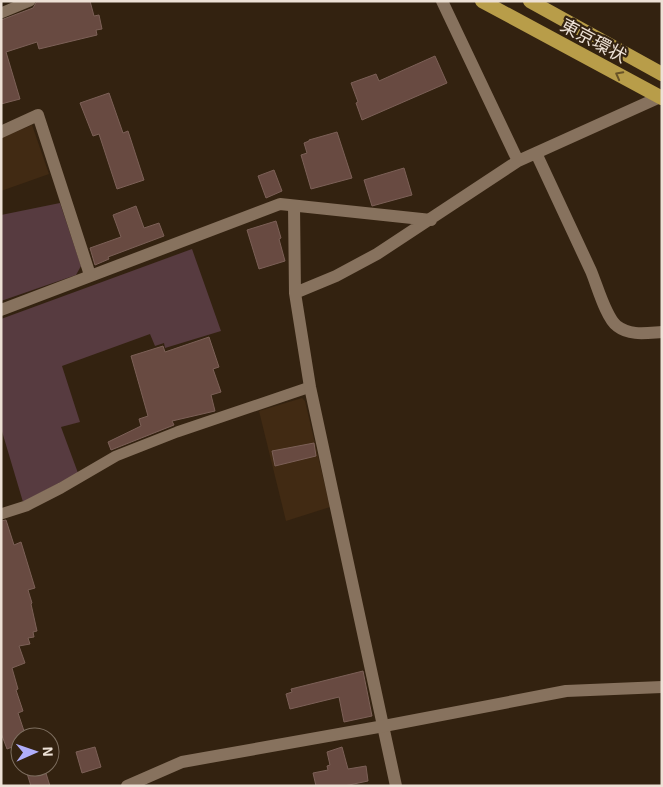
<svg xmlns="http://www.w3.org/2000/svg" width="663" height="787" font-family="'Exo 2','Noto Sans JP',sans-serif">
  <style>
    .built { fill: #412a13 }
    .green { fill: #573b40 }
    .building { fill: #684a41; stroke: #7c6057 }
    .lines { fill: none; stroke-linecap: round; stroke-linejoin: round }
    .service { stroke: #87725e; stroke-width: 11 }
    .minor { stroke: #87725e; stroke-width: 12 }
    .tertiary { stroke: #87725e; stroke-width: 12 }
    .trunk { stroke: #b89d49; stroke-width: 14 }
    .oneway { stroke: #685327 }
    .labels { text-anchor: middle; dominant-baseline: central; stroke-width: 4.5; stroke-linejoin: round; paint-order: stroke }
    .street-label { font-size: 18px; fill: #ede1d6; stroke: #332210 }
  </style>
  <rect width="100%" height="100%" fill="#332210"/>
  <path class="built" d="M 32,125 L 49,174 L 1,191 L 1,138 Z
    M 302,398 L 305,401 L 330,507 L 286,521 L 259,411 Z"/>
  <path class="green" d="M 60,203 L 81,266 L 76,275 L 1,301 L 1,215 Z
    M 192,249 L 221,331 L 165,348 L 164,343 L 155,346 L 150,334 L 62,366 L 80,422 L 61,427 L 78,473 L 23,502 L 1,428 L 1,319 Z"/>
  <path class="building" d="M 37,1 L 90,1 L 94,16 L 99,15 L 102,29 L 96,30 L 97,35 L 39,49 L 37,42 L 6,52 L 20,99 L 1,104 L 1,20 L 33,8 Z
    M 435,56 L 447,83 L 362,120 L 356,103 L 358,102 L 351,83 L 376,74 L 379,81 Z
    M 109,93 L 123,133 L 128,131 L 144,180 L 117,189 L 99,134 L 93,136 L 80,103 Z
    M 337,132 L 352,178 L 311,189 L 301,155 L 307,153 L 304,143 L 309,141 L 309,140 Z
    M 404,168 L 412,195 L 372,206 L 364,180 Z
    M 274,170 L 282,191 L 266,198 L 258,176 Z
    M 136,206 L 144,228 L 159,223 L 164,236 L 108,257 L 109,259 L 95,265 L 90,248 L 121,237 L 113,215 Z
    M 276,221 L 281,238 L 279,239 L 285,261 L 259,269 L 247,230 Z
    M 209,337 L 219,367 L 213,369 L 221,392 L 211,395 L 215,411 L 172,421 L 174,425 L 111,450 L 108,442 L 141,426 L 139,419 L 148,416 L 131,356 L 163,346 L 165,352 Z
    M 314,443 L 316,456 L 275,466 L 272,451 Z
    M 6,520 L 14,545 L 21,542 L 35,588 L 28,590 L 32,603 L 31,604 L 37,631 L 33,632 L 34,637 L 28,638 L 30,644 L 19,646 L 25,663 L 12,668 L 18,689 L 16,690 L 23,711 L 18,713 L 26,737 L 20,737 L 20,744 L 7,749 L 1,733 L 1,521 Z
    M 363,671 L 372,716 L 344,722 L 339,697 L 290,709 L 286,694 L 292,692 L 291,689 Z
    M 95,747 L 101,767 L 82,773 L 76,752 Z
    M 342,747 L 348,769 L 366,766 L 368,781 L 344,786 L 316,786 L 313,773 L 328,770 L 327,766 L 330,765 L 327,752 Z
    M 25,767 L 44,767 L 50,786 L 31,786 Z"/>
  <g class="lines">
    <path class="service" d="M 1,13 L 30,1
      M 1,514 L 26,506 L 61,488 L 116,456 L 177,432 L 310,387"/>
    <path class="minor" d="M 442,1 L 518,161
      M 1,132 L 38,115 L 90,275
      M 536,153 C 554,192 573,232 591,271 C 597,285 606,318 617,326 C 630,336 646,333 662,332
      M 294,206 L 295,293 L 310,387 L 396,786
      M 295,293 L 336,276 L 377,254 L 518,161 L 660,97
      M 1,310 L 280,204 L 431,220"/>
    <path class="tertiary" d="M 127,786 L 182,762 L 384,726 L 566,691 L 662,687"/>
    <path class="trunk" d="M 482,1 L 662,98
      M 530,1 L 662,74"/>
  </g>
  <defs><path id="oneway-chevron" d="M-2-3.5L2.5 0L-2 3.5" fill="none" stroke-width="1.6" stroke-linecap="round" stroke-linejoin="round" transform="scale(1.25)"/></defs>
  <use class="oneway" href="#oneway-chevron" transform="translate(619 75) rotate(-152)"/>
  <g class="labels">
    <g class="street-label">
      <text transform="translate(594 40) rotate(28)">東京環状</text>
    </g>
  </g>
  <rect width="663" height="787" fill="none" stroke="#ede1d6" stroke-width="5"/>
  <g transform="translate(35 752) rotate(88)"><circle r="24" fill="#332210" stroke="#7d6e5f"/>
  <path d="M0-4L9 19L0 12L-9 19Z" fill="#b0aefa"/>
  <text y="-8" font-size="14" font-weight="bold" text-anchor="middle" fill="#ede1d6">N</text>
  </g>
</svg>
